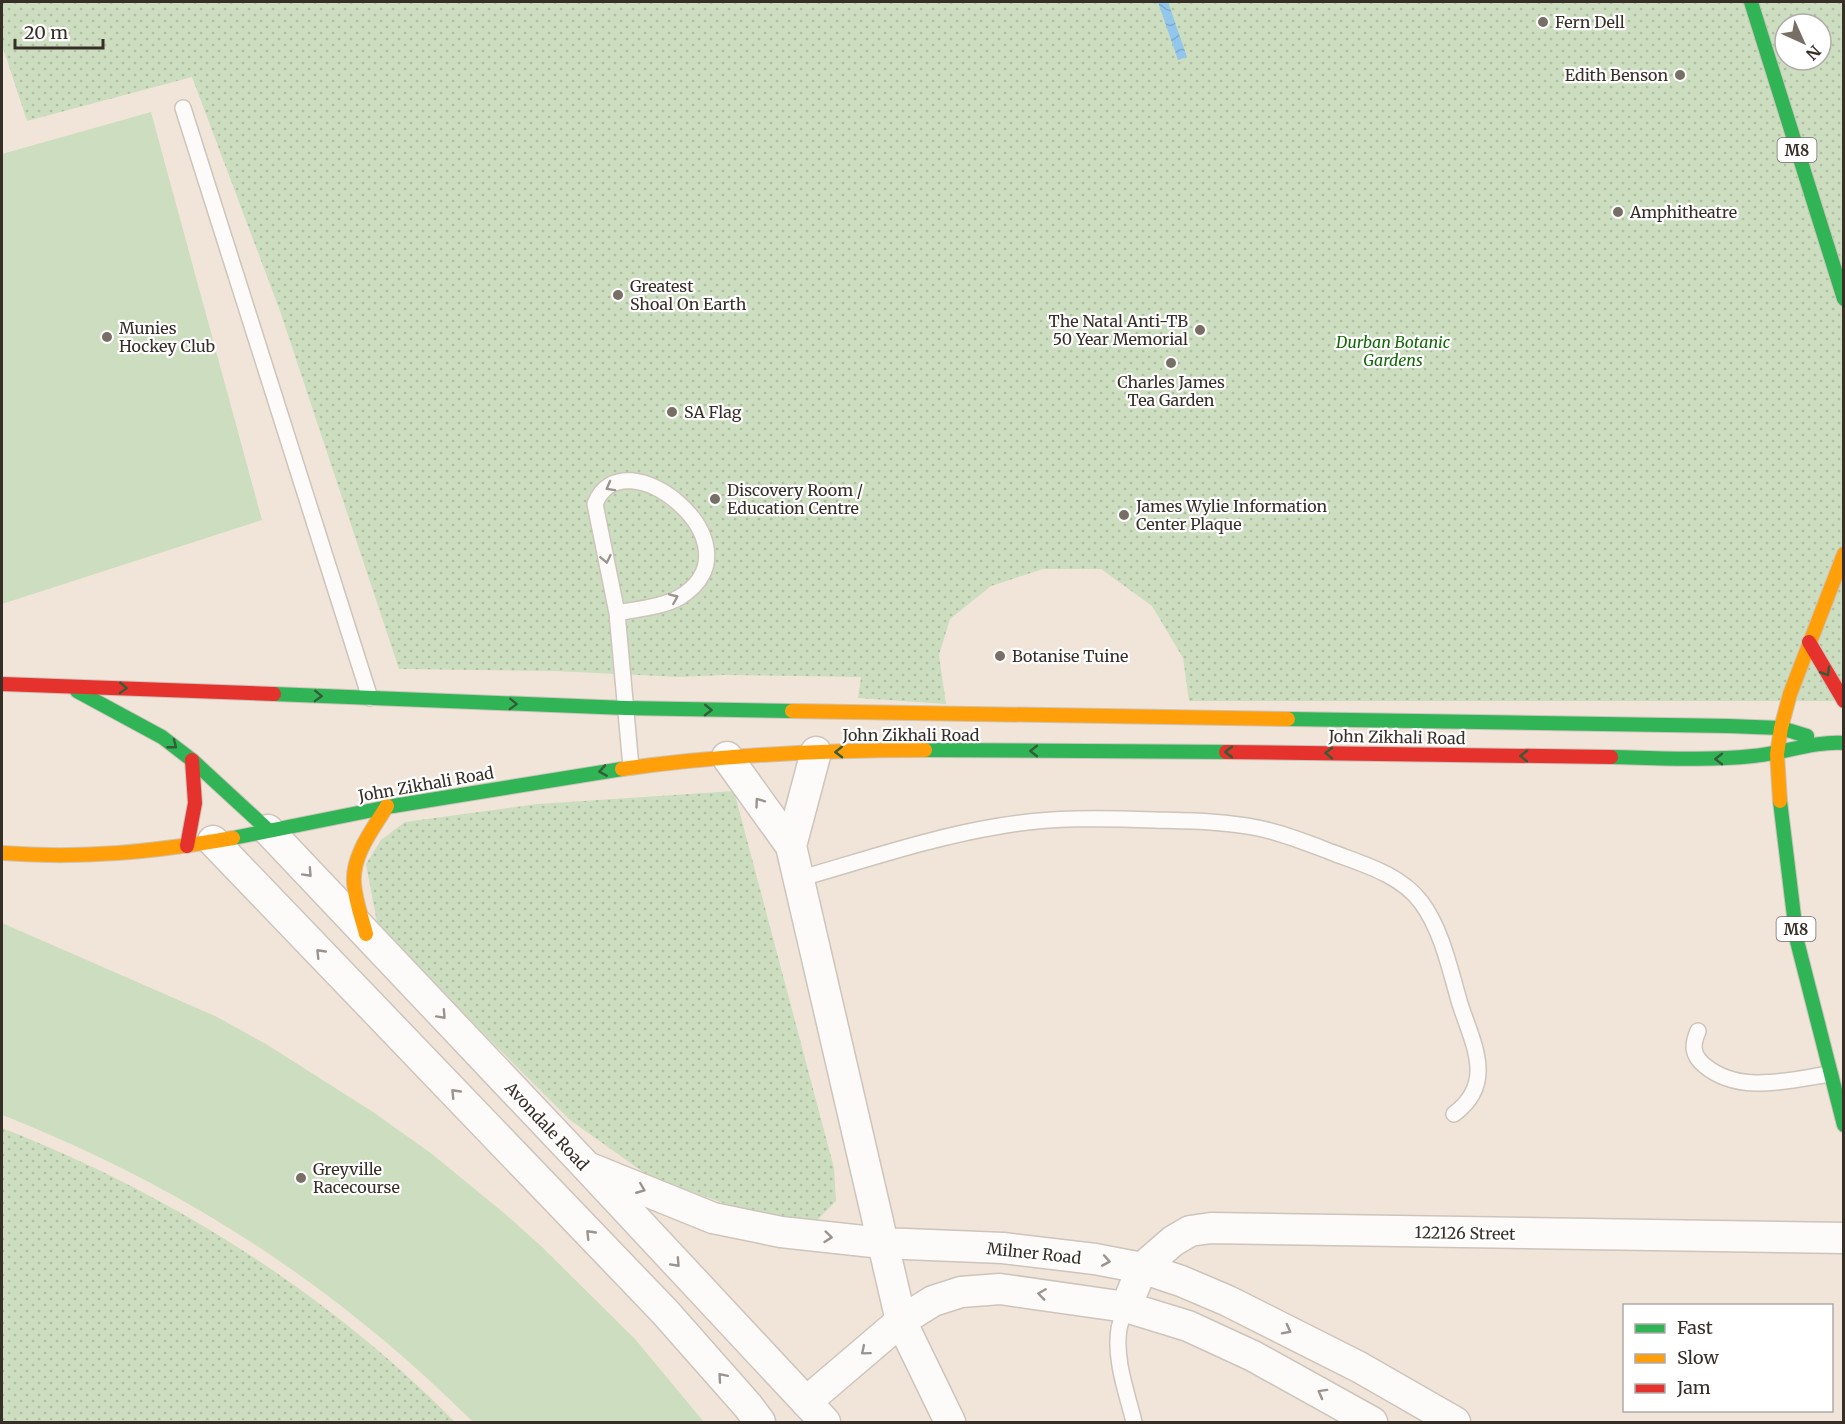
<svg xmlns="http://www.w3.org/2000/svg" width="1845" height="1424" font-family="Merriweather,serif">
  <style>
    .grass { fill: url(#grass-dots); fill-rule: evenodd }
    .pitch { fill: #ccdebf }
    .water { fill: url(#water-waves) }
    .lines { fill: none; stroke-linecap: round; stroke-linejoin: round }
    .lane-casing { stroke: #cdc4bb; stroke-width: 18 }
    .street-casing { stroke: #cdc4bb; stroke-width: 33 }
    .fast-casing { stroke: #cdc4bb; stroke-width: 16 }
    .slow-casing { stroke: #cdc4bb; stroke-width: 16 }
    .jam-casing { stroke: #cdc4bb; stroke-width: 16 }
    .lane { stroke: #fdfbf9; stroke-width: 15 }
    .street { stroke: #fdfbf9; stroke-width: 30 }
    .fast { stroke: #30b455; stroke-width: 14 }
    .slow { stroke: #ff9f0a; stroke-width: 14 }
    .jam { stroke: #e5322d; stroke-width: 14 }
    .oneway { stroke: #9a9490 }
    .oneway2 { stroke: #345d37 }
    .poi-dot { fill: #776e66; stroke: #fff; stroke-width: 2 }
    .labels { text-anchor: middle; dominant-baseline: central; stroke-width: 4.5; stroke-linejoin: round; paint-order: stroke }
    .shield { fill: #fff; stroke: #726d68; stroke-width: 1.5 }
    .shield-label { font-size: 15px; font-weight: bold; fill: #362e27 }
    .poi-label { font-size: 16px; fill: #362e27; stroke: #fff; text-anchor: start }
    .park-label { font-size: 16px; font-style: italic; fill: #136808; stroke: #fff }
    .street-label { font-size: 16px; fill: #362e27; stroke: #fff }
  </style>
  <defs>
    <pattern id="grass-dots" width="8" height="8" patternUnits="userSpaceOnUse" patternTransform="scale(1.5)"><rect width="8" height="8" fill="#ccdebf"/><path d="M2 2h.1M6 6h.1" fill="none" stroke="#b0bfa4" stroke-width="1.8" stroke-linecap="round"/></pattern>
    <pattern id="water-waves" width="16" height="10" patternUnits="userSpaceOnUse" patternTransform="scale(1.5)"><rect width="16" height="10" fill="#92c6ec"/><path d="M0 5q4-4 8 0t8 0" fill="none" stroke="#7eaaca"/></pattern>
  </defs>
  <rect width="100%" height="100%" fill="#f1e5da"/>
  <path class="grass" d="M 2,2 L 1843,2 L 1843,701 L 1189,701 L 1183,658 L 1152,606 L 1101,569 L 1043,569 L 991,586 L 950,619 L 939,655 L 946,704 L 858,698 L 861,677 L 724,675 L 680,677 L 554,671 L 399,669 L 280,311 L 192,77 L 27,121 L 2,45 ZM 1785,24 L 1821,24 L 1821,60 L 1785,60 Z
    M 734,791 L 834,1168 L 836,1201 L 814,1223 L 760,1216 L 650,1177 L 570,1120 L 378,928 L 366,864 L 381,840 L 405,822 L 538,804 Z
    M 2,1128 C 171,1194 328,1293 455,1422 L 2,1422 Z"/>
  <path class="pitch" d="M 151,112 L 262,520 L 2,604 L 2,154 Z
    M 2,923 L 215,1016 L 266,1044 L 373,1112 L 432,1154 L 504,1213 L 541,1246 L 635,1339 L 704,1422 L 473,1422 C 335,1285 183,1186 2,1115 Z"/>
  <path class="water" d="M 1158,2 L 1168,2 L 1187,57 L 1178,60 Z"/>
  <g class="lines">
    <defs>
      <path id="lane" d="M 183,108 L 370,698
        M 617,613 C 637,609 663,607 680,597 C 765,545 622,432 595,504 L 617,613 L 631,767
        M 798,879 C 865,860 932,837 1000,826 C 1051,817 1102,818 1154,820 C 1189,821 1224,821 1258,828 C 1283,833 1308,843 1331,852 C 1362,864 1400,874 1421,902 C 1442,930 1450,970 1460,1004 C 1473,1044 1496,1083 1454,1114
        M 1698,1031 C 1692,1045 1692,1055 1704,1065 C 1739,1095 1789,1080 1830,1074
        M 1126,1307 C 1124,1314 1120,1322 1119,1329 C 1114,1359 1127,1393 1134,1422"/>
      <path id="street" d="M 727,757 L 791,846 L 901,1321 L 950,1422
        M 268,830 L 587,1167 L 825,1422
        M 213,841 L 665,1312 L 748,1406 L 760,1422
        M 791,846 L 816,752
        M 587,1167 L 713,1218 L 781,1232 L 882,1243 L 1003,1248 L 1095,1259 L 1142,1268 L 1181,1281 L 1228,1301 L 1359,1367 L 1455,1422
        M 1126,1307 L 1142,1268 L 1173,1241 L 1190,1231 L 1211,1228 L 1844,1238
        M 806,1402 L 901,1321 L 933,1301 L 961,1292 L 1000,1289 L 1126,1307 L 1188,1326 L 1253,1356 L 1372,1422"/>
      <path id="fast" d="M 1751,2 L 1844,299
        M 77,691 L 162,737 L 192,760 L 268,830
        M 274,694 L 626,708 L 792,711
        M 1288,719 L 1729,726 L 1781,728 L 1807,736
        M 925,750 L 1226,752
        M 1611,757 C 1658,758 1706,761 1753,756 C 1784,753 1814,741 1844,743
        M 1780,801 L 1797,941 L 1844,1125
        M 233,838 L 393,806 L 622,769"/>
      <path id="slow" d="M 792,711 L 1288,719
        M 622,769 C 722,755 823,750 925,750
        M 1780,801 L 1777,754 L 1781,728 L 1790,694 L 1844,554
        M 2,853 C 83,859 153,852 233,838
        M 366,934 C 362,918 355,900 354,883 C 352,855 373,829 387,806"/>
      <path id="jam" d="M 1809,642 L 1844,701
        M 2,684 L 274,694
        M 1226,752 L 1611,757
        M 187,846 L 195,803 L 192,760"/>
    </defs>
    <use href="#lane" class="lane-casing"/>
    <use href="#street" class="street-casing"/>
    <use href="#fast" class="fast-casing"/>
    <use href="#slow" class="slow-casing"/>
    <use href="#jam" class="jam-casing"/>
    <use href="#lane" class="lane"/>
    <use href="#street" class="street"/>
    <use href="#fast" class="fast"/>
    <use href="#slow" class="slow"/>
    <use href="#jam" class="jam"/>
  </g>
  <defs><path id="oneway-chevron" d="M-2-3.5L2.5 0L-2 3.5" fill="none" stroke-width="1.6" stroke-linecap="round" stroke-linejoin="round" transform="scale(1.5)"/></defs>
  <g class="oneway">
    <use href="#oneway-chevron" transform="translate(610 487) rotate(151)"/>
    <use href="#oneway-chevron" transform="translate(606 559) rotate(78)"/>
    <use href="#oneway-chevron" transform="translate(674 598) rotate(-23)"/>
    <use href="#oneway-chevron" transform="translate(759 802) rotate(-126)"/>
    <use href="#oneway-chevron" transform="translate(308 873) rotate(47)"/>
    <use href="#oneway-chevron" transform="translate(320 953) rotate(-134)"/>
    <use href="#oneway-chevron" transform="translate(442 1015) rotate(47)"/>
    <use href="#oneway-chevron" transform="translate(455 1093) rotate(-134)"/>
    <use href="#oneway-chevron" transform="translate(641 1189) rotate(22)"/>
    <use href="#oneway-chevron" transform="translate(590 1234) rotate(-134)"/>
    <use href="#oneway-chevron" transform="translate(828 1237) rotate(6)"/>
    <use href="#oneway-chevron" transform="translate(1106 1261) rotate(10)"/>
    <use href="#oneway-chevron" transform="translate(676 1263) rotate(47)"/>
    <use href="#oneway-chevron" transform="translate(1042 1294) rotate(-172)"/>
    <use href="#oneway-chevron" transform="translate(1287 1330) rotate(27)"/>
    <use href="#oneway-chevron" transform="translate(865 1351) rotate(140)"/>
    <use href="#oneway-chevron" transform="translate(722 1377) rotate(-131)"/>
    <use href="#oneway-chevron" transform="translate(1322 1393) rotate(-151)"/>
  </g>
  <g class="oneway2">
    <use href="#oneway-chevron" transform="translate(1826 672) rotate(59)"/>
    <use href="#oneway-chevron" transform="translate(123 688) rotate(2)"/>
    <use href="#oneway-chevron" transform="translate(318 696) rotate(2)"/>
    <use href="#oneway-chevron" transform="translate(513 704) rotate(2)"/>
    <use href="#oneway-chevron" transform="translate(708 710) rotate(1)"/>
    <use href="#oneway-chevron" transform="translate(173 745) rotate(38)"/>
    <use href="#oneway-chevron" transform="translate(1034 751) rotate(-180)"/>
    <use href="#oneway-chevron" transform="translate(839 752) rotate(179)"/>
    <use href="#oneway-chevron" transform="translate(1229 752) rotate(-180)"/>
    <use href="#oneway-chevron" transform="translate(1329 753) rotate(-179)"/>
    <use href="#oneway-chevron" transform="translate(1524 756) rotate(-179)"/>
    <use href="#oneway-chevron" transform="translate(1719 759) rotate(180)"/>
    <use href="#oneway-chevron" transform="translate(603 771) rotate(171)"/>
  </g>
  <g class="poi-dot">
    <circle cx="1543" cy="22" r="6"/>
    <circle cx="1680" cy="75" r="6"/>
    <circle cx="1618" cy="212" r="6"/>
    <circle cx="618" cy="295" r="6"/>
    <circle cx="1200" cy="330" r="6"/>
    <circle cx="107" cy="337" r="6"/>
    <circle cx="1171" cy="363" r="6"/>
    <circle cx="672" cy="412" r="6"/>
    <circle cx="715" cy="499" r="6"/>
    <circle cx="1124" cy="515" r="6"/>
    <circle cx="1000" cy="656" r="6"/>
    <circle cx="301" cy="1178" r="6"/>
  </g>
  <g class="labels">
    <g class="shield">
      <rect x="1777.5" y="138" width="39" height="24" rx="4.5"/>
      <rect x="1776.5" y="917" width="39" height="24" rx="4.5"/>
    </g>
    <g class="shield-label">
      <text x="1797" y="150">M8</text>
      <text x="1796" y="929">M8</text>
    </g>
    <g class="poi-label">
      <text x="1555" y="22">Fern Dell</text>
      <text x="1668" y="75" text-anchor="end">Edith Benson</text>
      <text x="1630" y="212">Amphitheatre</text>
      <text x="630" y="286">Greatest<tspan x="630" dy="18">Shoal On Earth</tspan></text>
      <text x="1188" y="321" text-anchor="end">The Natal Anti-TB<tspan x="1188" dy="18">50 Year Memorial</tspan></text>
      <text x="119" y="328">Munies<tspan x="119" dy="18">Hockey Club</tspan></text>
      <text x="1171" y="382" text-anchor="middle">Charles James<tspan x="1171" dy="18">Tea Garden</tspan></text>
      <text x="684" y="412">SA Flag</text>
      <text x="727" y="490">Discovery Room /<tspan x="727" dy="18">Education Centre</tspan></text>
      <text x="1136" y="506">James Wylie Information<tspan x="1136" dy="18">Center Plaque</tspan></text>
      <text x="1012" y="656">Botanise Tuine</text>
      <text x="313" y="1169">Greyville<tspan x="313" dy="18">Racecourse</tspan></text>
    </g>
    <g class="park-label">
      <text x="1393" y="342">Durban Botanic<tspan x="1393" dy="18">Gardens</tspan></text>
    </g>
    <g class="street-label">
      <text x="911" y="735">John Zikhali Road</text>
      <text transform="translate(1397 737) rotate(1)">John Zikhali Road</text>
      <text transform="translate(426 784) rotate(-10)">John Zikhali Road</text>
      <text transform="translate(547 1126) rotate(47)">Avondale Road</text>
      <text transform="translate(1465 1233) rotate(1)">122126 Street</text>
      <text transform="translate(1034 1253) rotate(6)">Milner Road</text>
    </g>
  </g>
  <rect width="1845" height="1424" fill="none" stroke="#362e27" stroke-width="6"/>
  <rect x="1623" y="1304" width="210" height="108" fill="#ffffff" stroke="#afaba9" stroke-width="1.5"/>
  <rect x="1635" y="1324" width="30" height="9" fill="#30b455" stroke="#afaba9" stroke-width="1.5"/>
  <text x="1677" y="1334" font-size="18" fill="#362e27">Fast</text>
  <rect x="1635" y="1354" width="30" height="9" fill="#ff9f0a" stroke="#afaba9" stroke-width="1.5"/>
  <text x="1677" y="1364" font-size="18" fill="#362e27">Slow</text>
  <rect x="1635" y="1384" width="30" height="9" fill="#e5322d" stroke="#afaba9" stroke-width="1.5"/>
  <text x="1677" y="1394" font-size="18" fill="#362e27">Jam</text>
  <g transform="translate(1803 42) rotate(135)"><circle r="28" fill="#ffffff" stroke="#afaba9" stroke-width="1.5"/>
  <path d="M0-4.5L10 22L0 15L-10 22Z" fill="#776e66"/>
  <text y="-9" font-size="16" font-weight="bold" text-anchor="middle" fill="#362e27">N</text>
  </g>
  <path d="M15 39v9h88v-9" fill="none" stroke="#362e27" stroke-width="3"/>
  <text x="24" y="39" font-size="18" fill="#362e27" stroke="#ffffff" stroke-width="4.5" paint-order="stroke">20 m</text>
</svg>
